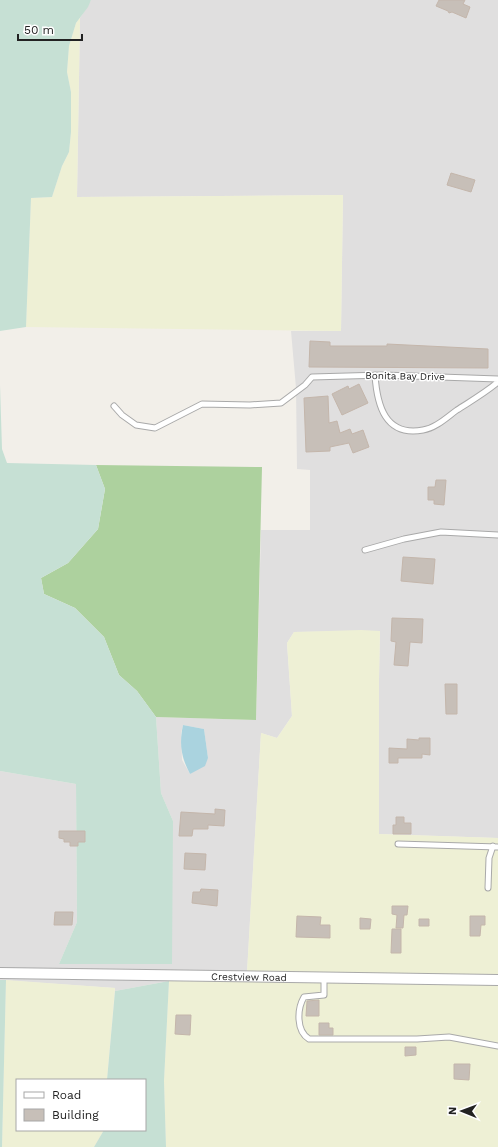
<svg xmlns="http://www.w3.org/2000/svg" width="498" height="1147" font-family="'Work Sans',sans-serif">
  <style>
    .residential { fill: #e0dfdf; fill-rule: evenodd }
    .farmland { fill: #eef0d5 }
    .forest { fill: #add19e }
    .wetland { fill: #c6e0d4 }
    .water { fill: #aad3df }
    .building { fill: #c7bfb8; stroke: #c4b6ab }
    .lines { fill: none; stroke-linecap: round; stroke-linejoin: round }
    .lane-casing { stroke: #a9a9a9; stroke-width: 7 }
    .street-casing { stroke: #a9a9a9; stroke-width: 12 }
    .lane { stroke: #fff; stroke-width: 5 }
    .street { stroke: #fff; stroke-width: 10 }
    .labels { text-anchor: middle; dominant-baseline: central; stroke-width: 3; stroke-linejoin: round; paint-order: stroke }
    .street-label { font-size: 10px; fill: #222; stroke: #fff }
  </style>
  <rect width="100%" height="100%" fill="#f2efe9"/>
  <path class="residential" d="M 91,0 L 498,0 L 498,838 L 379,834 L 379,679 L 380,631 L 294,632 L 287,643 L 292,716 L 277,738 L 261,733 L 247,972 L 0,969 L 0,771 L 76,784 L 77,922 L 59,964 L 173,821 L 161,793 L 156,717 L 256,720 L 261,530 L 310,530 L 310,470 L 297,469 L 296,388 L 291,331 L 341,331 L 343,195 L 77,197 L 80,18 ZM 183,725 L 204,729 L 208,758 L 190,774 L 182,760 L 181,733 Z
    M 0,978 L 246,981 L 169,981 L 115,991 L 115,988 L 0,980 Z"/>
  <path class="farmland" d="M 80,18 L 77,197 L 343,195 L 341,331 L 26,327 L 31,198 L 52,197 L 62,166 L 69,152 L 71,132 L 71,92 L 67,72 L 69,46 L 76,23 Z
    M 361,630 L 380,631 L 379,679 L 379,834 L 498,838 L 498,976 L 247,972 L 261,733 L 277,738 L 292,716 L 287,643 L 294,632 Z
    M 6,980 L 115,988 L 107,1080 L 17,1080 L 17,1130 L 104,1130 L 94,1147 L 2,1147 Z
    M 169,981 L 498,985 L 498,1147 L 166,1147 L 164,1081 Z"/>
  <path class="forest" d="M 96,465 L 262,467 L 256,720 L 156,717 L 137,691 L 119,675 L 104,637 L 75,608 L 44,594 L 41,578 L 68,563 L 98,529 L 105,489 Z"/>
  <path class="wetland" d="M 0,0 L 91,0 L 88,7 L 76,23 L 69,46 L 67,72 L 71,92 L 71,132 L 69,152 L 62,166 L 52,197 L 31,198 L 26,327 L 0,331 Z
    M 0,385 L 2,449 L 7,463 L 96,465 L 105,489 L 98,529 L 68,563 L 41,578 L 44,594 L 75,608 L 104,637 L 119,675 L 137,691 L 156,717 L 161,793 L 173,821 L 172,964 L 59,964 L 77,922 L 76,784 L 0,771 Z
    M 0,980 L 6,980 L 2,1147 L 0,1147 Z
    M 169,981 L 164,1081 L 166,1147 L 94,1147 L 104,1130 L 145,1130 L 145,1080 L 107,1080 L 115,991 Z"/>
  <path class="water" d="M 183,725 L 204,729 L 208,758 L 205,766 L 190,774 C 181,757 179,744 183,725 Z"/>
  <path class="building" d="M 439,0 L 465,0 L 463,4 L 470,7 L 466,18 L 452,12 L 449,13 L 448,11 L 436,6 Z
    M 451,173 L 475,180 L 471,192 L 447,185 Z
    M 310,341 L 330,342 L 330,346 L 387,346 L 387,344 L 488,349 L 488,368 L 309,367 Z
    M 359,384 L 368,403 L 342,415 L 332,394 L 348,386 L 349,389 Z
    M 328,396 L 329,423 L 337,421 L 340,433 L 350,429 L 352,434 L 363,430 L 369,447 L 353,453 L 349,443 L 330,447 L 330,451 L 306,452 L 304,398 Z
    M 436,480 L 446,480 L 444,505 L 434,504 L 434,500 L 428,500 L 428,487 L 435,487 Z
    M 403,557 L 435,559 L 433,584 L 401,581 Z
    M 392,618 L 423,619 L 422,643 L 410,642 L 408,666 L 394,665 L 396,642 L 391,641 Z
    M 445,684 L 457,684 L 457,714 L 446,714 Z
    M 419,738 L 430,738 L 430,755 L 422,754 L 422,758 L 398,758 L 398,763 L 389,763 L 389,748 L 407,749 L 407,739 L 419,740 Z
    M 215,809 L 225,810 L 224,826 L 208,825 L 208,829 L 193,829 L 192,836 L 179,836 L 181,812 L 215,814 Z
    M 396,817 L 404,817 L 404,823 L 411,823 L 411,834 L 393,834 L 393,825 L 396,825 Z
    M 59,831 L 85,831 L 85,842 L 78,842 L 78,846 L 70,846 L 70,842 L 64,842 L 64,839 L 59,838 Z
    M 185,853 L 206,854 L 205,870 L 184,869 Z
    M 201,889 L 218,890 L 217,906 L 192,903 L 193,892 L 200,892 Z
    M 392,906 L 408,906 L 407,915 L 404,915 L 403,928 L 396,928 L 397,915 L 392,914 Z
    M 55,912 L 73,912 L 72,925 L 54,925 Z
    M 297,916 L 321,917 L 320,925 L 330,925 L 330,938 L 296,937 Z
    M 470,916 L 485,916 L 485,925 L 481,925 L 480,936 L 470,936 Z
    M 360,918 L 371,919 L 370,929 L 360,929 Z
    M 419,919 L 429,919 L 429,926 L 419,926 Z
    M 392,929 L 401,929 L 401,953 L 391,953 Z
    M 319,1000 L 319,1016 L 306,1016 L 307,1001 Z
    M 176,1015 L 191,1015 L 190,1035 L 175,1034 Z
    M 319,1023 L 329,1023 L 329,1028 L 333,1028 L 333,1035 L 319,1035 Z
    M 405,1047 L 416,1047 L 416,1055 L 405,1056 Z
    M 454,1064 L 470,1064 L 469,1080 L 454,1079 Z"/>
  <g class="lines">
    <defs>
      <path id="lane" d="M 375,375 C 377,405 385,437 423,430 C 436,428 447,417 457,410 C 471,401 485,393 498,382
        M 114,406 L 122,415 L 136,425 L 155,428 L 202,404 L 250,405 L 281,403 L 305,385 L 312,377 L 383,375 L 498,379
        M 365,550 L 404,539 L 441,532 L 498,535
        M 398,844 L 498,847
        M 488,888 L 489,858 L 493,846
        M 324,978 L 324,995 L 304,997 C 297,1009 296,1031 309,1039 L 417,1039 L 449,1037 L 498,1046"/>
      <g id="street">
        <path id="s1" d="M 0,973 L 498,980"/>
      </g>
    </defs>
    <use href="#lane" class="lane-casing"/>
    <use href="#street" class="street-casing"/>
    <use href="#lane" class="lane"/>
    <use href="#street" class="street"/>
  </g>
  <g class="labels">
    <g class="street-label">
      <text transform="translate(405 376) rotate(1)">Bonita Bay Drive</text>
      <text stroke="none"><textPath href="#s1" startOffset="249">Crestview Road</textPath></text>
    </g>
  </g>
  <rect x="16" y="1079" width="130" height="52" fill="#ffffff" stroke="#a7a7a7"/>
  <rect x="24" y="1092" width="20" height="6" fill="#ffffff" stroke="#a7a7a7"/>
  <text x="52" y="1099" font-size="12" fill="#222222">Road</text>
  <rect x="24" y="1109" width="20" height="12" fill="#c7bfb8" stroke="#a7a7a7"/>
  <text x="52" y="1119" font-size="12" fill="#222222">Building</text>
  <g transform="translate(462 1111) rotate(271)" stroke="#ffffff" stroke-width="3" paint-order="stroke">
  <path d="M0-3L7 15L0 10L-7 15Z" fill="#222222"/>
  <text y="-6" font-size="11" font-weight="bold" text-anchor="middle" fill="#222222">N</text>
  </g>
  <path d="M18 34v6h64v-6" fill="none" stroke="#222222" stroke-width="2"/>
  <text x="24" y="34" font-size="12" fill="#222222" stroke="#ffffff" stroke-width="3" paint-order="stroke">50 m</text>
</svg>
